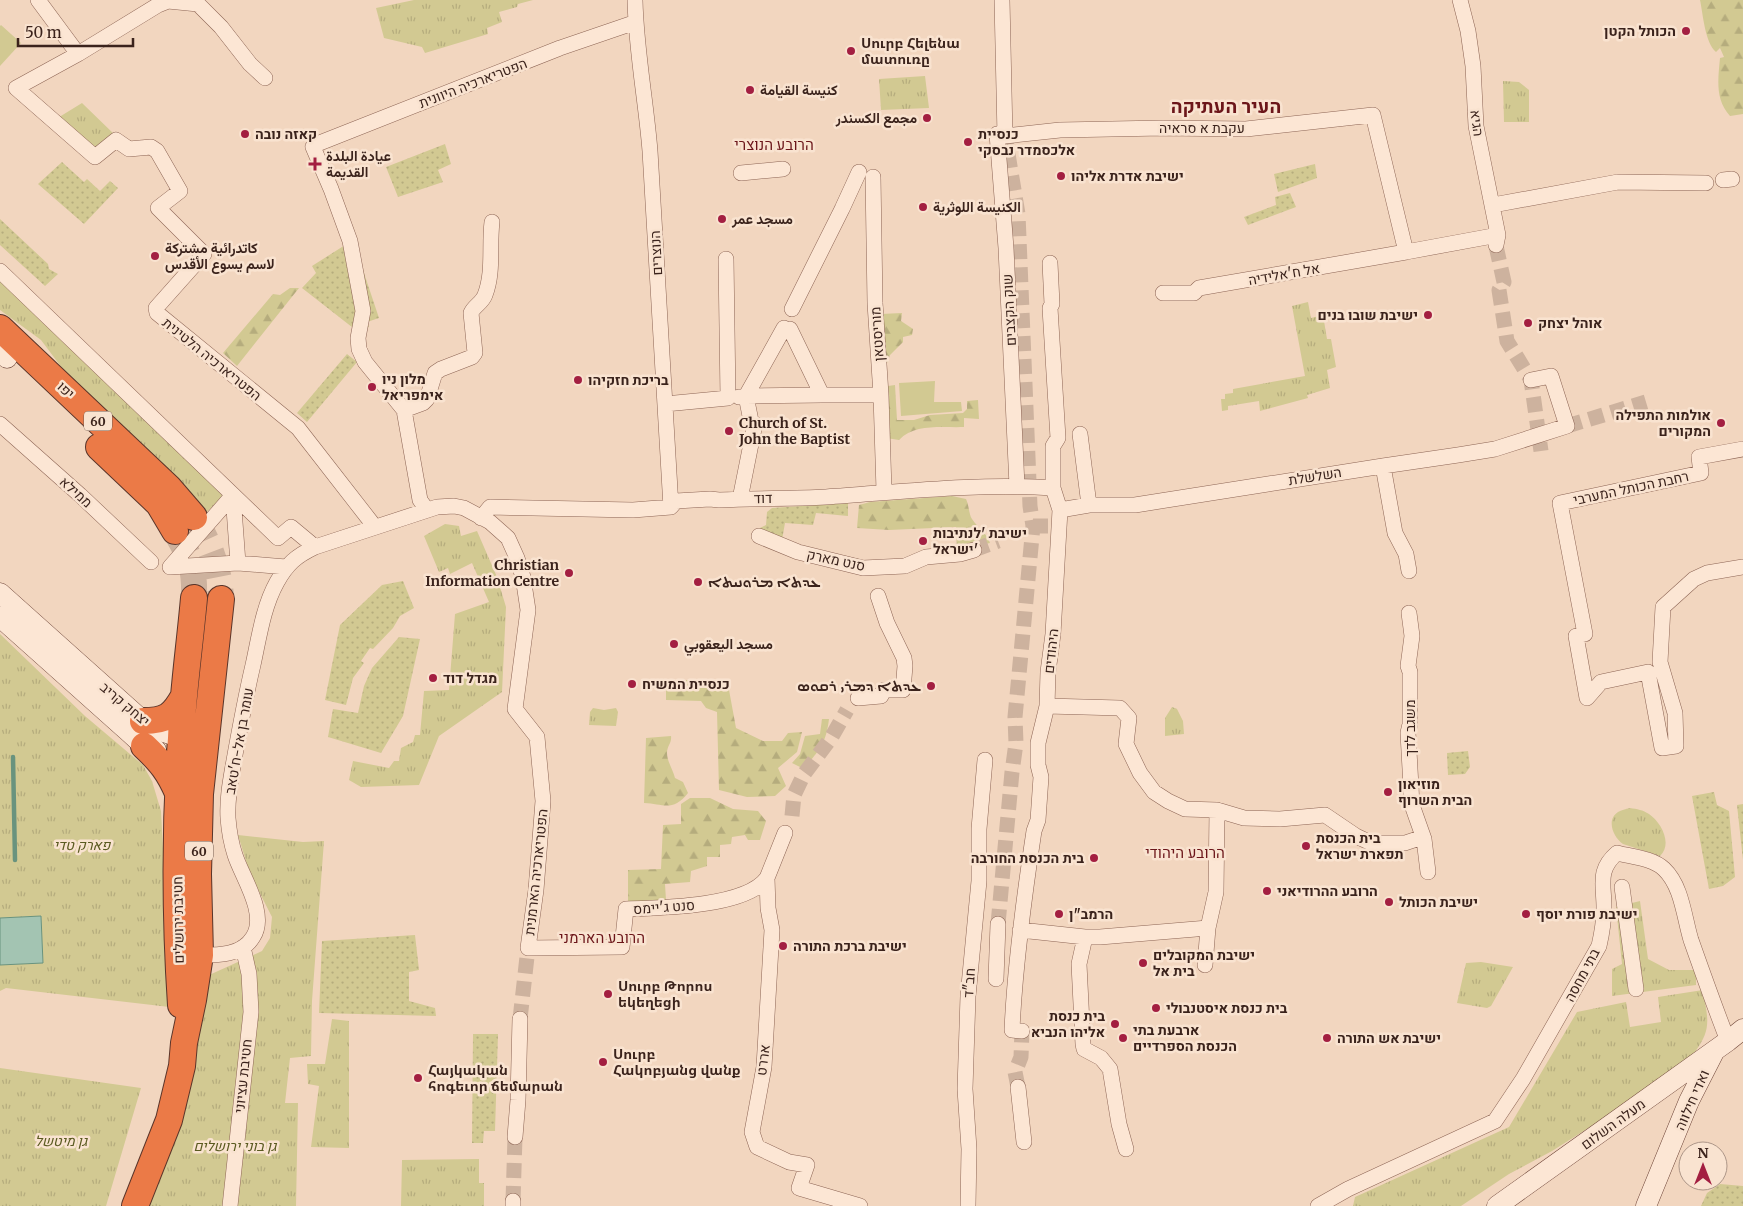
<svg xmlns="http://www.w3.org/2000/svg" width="1743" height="1206" font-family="Merriweather,Vazirmatn,'Noto Sans Armenian',Heebo,'Noto Sans Syriac',serif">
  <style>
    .grass { fill: url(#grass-dots) }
    .forest { fill: url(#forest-firs) }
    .park { fill: url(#park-tufts) }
    .pitch { fill: #d2c992 }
    .water { fill: #a3c4b2; stroke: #69937e }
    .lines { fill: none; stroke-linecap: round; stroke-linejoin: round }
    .stream { stroke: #69937e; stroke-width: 4.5 }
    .street-tunnel { stroke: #cdb29e; stroke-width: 15; stroke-dasharray: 15 8; stroke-linecap: butt }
    .highway-tunnel { stroke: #cdb29e; stroke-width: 26; stroke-dasharray: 26 13; stroke-linecap: butt }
    .street-casing { stroke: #8d6555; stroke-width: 16 }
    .secondary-casing { stroke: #6f4639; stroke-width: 21 }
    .highway-casing { stroke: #5a352a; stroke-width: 28 }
    .street { stroke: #fce6d4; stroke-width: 15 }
    .secondary { stroke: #fce6d4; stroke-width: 20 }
    .highway { stroke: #eb7a47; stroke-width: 26 }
    .poi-dot { fill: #a31f41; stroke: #f9e3d0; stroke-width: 2 }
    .labels { text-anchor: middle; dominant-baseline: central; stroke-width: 5; stroke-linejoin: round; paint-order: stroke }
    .shield { fill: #f9e3d0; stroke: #745d52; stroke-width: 1 }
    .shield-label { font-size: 12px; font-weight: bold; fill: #3b231c }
    .poi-label { font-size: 14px; font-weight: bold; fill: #3b231c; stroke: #f9e3d0; text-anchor: start }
    .street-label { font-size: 14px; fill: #3b231c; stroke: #f9e3d0 }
    .park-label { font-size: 14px; font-style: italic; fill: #5a5a20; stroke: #f9e3d0 }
    .neighbourhood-label { font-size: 15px; fill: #6c161a; stroke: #f9e3d0 }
    .district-label { font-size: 19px; font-weight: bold; fill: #6c161a; stroke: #f9e3d0 }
  </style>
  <defs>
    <pattern id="grass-dots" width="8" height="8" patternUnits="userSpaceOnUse" patternTransform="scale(1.25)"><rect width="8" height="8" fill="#d2c992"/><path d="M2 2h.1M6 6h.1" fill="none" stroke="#b5ac7d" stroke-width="1.8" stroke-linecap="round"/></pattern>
    <pattern id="forest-firs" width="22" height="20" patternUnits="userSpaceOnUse" patternTransform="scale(1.25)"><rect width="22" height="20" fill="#d2c992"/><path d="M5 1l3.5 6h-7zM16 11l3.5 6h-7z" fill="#b5ac7d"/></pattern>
    <pattern id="park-tufts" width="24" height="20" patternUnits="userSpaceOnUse" patternTransform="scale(1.25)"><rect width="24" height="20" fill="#d2c992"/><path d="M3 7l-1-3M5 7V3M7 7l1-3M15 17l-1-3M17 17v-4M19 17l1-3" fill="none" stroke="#b5ac7d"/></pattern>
  </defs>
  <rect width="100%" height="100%" fill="#f2d6bf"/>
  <path class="grass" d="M 445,144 L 451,164 L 438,170 L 443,182 L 398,197 L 386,167 Z
    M 62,162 L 84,182 L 87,179 L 100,191 L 110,181 L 118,188 L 84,224 L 38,184 Z
    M 1315,164 L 1317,178 L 1278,192 L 1274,174 Z
    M 1290,193 L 1296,207 L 1248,225 L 1244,217 L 1276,205 L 1275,197 Z
    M 0,219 L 48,264 L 49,269 L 58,274 L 45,286 L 0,245 Z
    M 353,240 L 379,318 L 367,322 L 369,327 L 357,331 L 302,288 L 316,273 L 312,266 Z
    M 347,354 L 357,362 L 307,422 L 297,413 Z
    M 848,503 L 848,516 L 816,513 L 813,525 L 785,523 L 782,540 L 758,533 L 760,528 L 766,525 L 767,512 L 772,508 Z
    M 403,581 L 414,608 L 400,616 L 393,628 L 373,649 L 370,648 L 361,661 L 364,663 L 353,678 L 346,705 L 325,700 L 340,625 L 382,585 Z
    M 399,637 L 420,639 L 403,716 L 381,753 L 328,737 L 333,709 L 358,713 L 364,686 L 372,668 Z
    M 1468,751 L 1470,767 L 1465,774 L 1448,775 L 1447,753 Z
    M 1714,792 L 1717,805 L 1729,811 L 1735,877 L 1723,886 L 1709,889 L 1692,796 Z
    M 1743,804 L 1743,860 L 1737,805 Z
    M 415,935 L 419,970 L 409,972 L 409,1001 L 435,1008 L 436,1016 L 319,1013 L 322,941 Z
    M 473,1034 L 498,1034 L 495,1131 L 484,1131 L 483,1143 L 472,1143 Z
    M 1720,1184 L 1743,1186 L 1743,1206 L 1701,1206 L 1707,1193 Z"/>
  <path class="forest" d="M 1700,0 L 1743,0 L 1743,114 L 1730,116 C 1715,99 1718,80 1720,58 L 1724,57 L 1720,48 L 1716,52 C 1705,43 1703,14 1700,0 Z
    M 290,288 L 299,288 L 237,366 L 223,353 L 273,294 L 280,295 Z
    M 902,313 L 901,321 L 913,329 L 912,335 L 903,337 L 903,342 L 890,355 L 887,363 L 882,363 L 881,314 Z
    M 895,385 L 897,420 L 914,420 L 930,415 L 963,413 L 967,409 L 967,401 L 978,400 L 979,419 L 964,418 L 964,427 C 943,428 915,423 899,440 L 886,438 L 888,386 Z
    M 952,496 L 966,499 C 969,505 969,515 972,519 C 978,528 987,533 990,543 L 957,550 L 956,527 L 889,530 L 857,528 L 859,505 L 870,502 Z
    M 727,679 L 736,728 L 763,741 L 782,741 L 788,733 L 802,732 L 797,752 L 778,768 L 786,786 L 775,796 L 747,797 L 719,790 L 717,712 L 706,708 L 701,701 L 666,700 L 666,680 L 690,680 L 703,686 Z
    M 822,719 L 829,719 C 826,744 819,750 804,769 L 792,763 L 800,754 L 805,736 L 820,734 Z
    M 671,736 C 672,743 667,746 667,753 C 667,761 673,770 675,778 L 683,782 L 688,793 C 673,812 664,804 644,803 L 646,738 Z
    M 690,798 L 710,798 L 733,809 L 758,811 L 766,821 L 760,840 L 748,840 L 745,835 L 732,837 L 731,844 L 720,845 L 720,857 L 707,857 L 707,866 L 691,871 L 690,882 L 665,884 L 666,900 L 628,902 L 628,870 L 661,869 L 663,825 L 681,824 L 681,804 Z"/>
  <path class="park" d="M 414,0 L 533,0 L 518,4 L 517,7 L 499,12 L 502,22 L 487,28 L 488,34 L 425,53 L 422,47 L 384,38 L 376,8 Z
    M 925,76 L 929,108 L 881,110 L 879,79 Z
    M 1503,81 L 1519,82 L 1529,90 L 1529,122 L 1504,122 Z
    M 82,103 L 116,136 L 95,153 L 56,119 Z
    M 0,270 L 225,494 L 201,518 L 95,412 L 41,340 L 0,310 Z
    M 1308,302 L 1311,318 L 1323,315 L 1327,339 L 1331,339 L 1336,367 L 1327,370 L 1330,388 L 1307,395 L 1308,398 L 1260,411 L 1259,401 L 1228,406 L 1228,410 L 1222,411 L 1221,399 L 1225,399 L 1225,394 L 1233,393 L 1233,389 L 1305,376 L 1292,306 Z
    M 445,524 L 459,526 L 461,536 L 477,531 L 497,577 L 506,607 L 502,692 L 439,736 L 419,785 L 361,787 L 349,780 L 353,761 L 389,768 L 394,761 L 399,761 L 401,748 L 413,742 L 415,735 L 420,735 L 424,691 L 449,690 L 455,614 L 489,602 L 472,563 L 450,574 L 448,568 L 439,572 L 424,536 Z
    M 0,634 L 85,716 L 143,765 L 152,781 L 161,811 L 165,886 L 178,1008 L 6,988 L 0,991 L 0,965 L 43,963 L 41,916 L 0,918 Z
    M 1172,707 L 1177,709 L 1183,721 L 1184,734 L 1165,736 L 1165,718 Z
    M 593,708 L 604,710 L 616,708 L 618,712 L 616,726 L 589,725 L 590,712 Z
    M 1630,808 C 1637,809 1643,810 1649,814 C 1661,822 1673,844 1660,856 L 1623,844 C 1613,837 1606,820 1618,812 C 1621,810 1626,809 1630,808 Z
    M 238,835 L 303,842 L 324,841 L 312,1001 L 311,1056 L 290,1058 L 285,1103 L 298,1103 L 296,1206 L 149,1206 L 207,976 L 262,951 L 270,938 L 272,917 L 250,874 Z
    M 1640,901 L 1648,959 L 1669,970 L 1696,970 L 1696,985 L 1612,996 L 1612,969 L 1622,964 L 1616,907 Z
    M 1481,962 L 1513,967 L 1491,1006 L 1487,1008 L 1457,1003 L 1466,963 Z
    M 1703,990 C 1707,1017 1713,1028 1695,1052 L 1637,1100 L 1598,1122 L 1552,1151 L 1509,1174 L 1461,1206 L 1353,1206 L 1355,1197 L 1509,1127 L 1577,1012 L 1626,1002 L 1630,1027 L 1661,1022 L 1658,997 Z
    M 332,1019 L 349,1021 L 349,1148 L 311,1147 L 319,1086 L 308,1084 L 307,1064 L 325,1064 Z
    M 0,1068 L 141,1088 L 106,1206 L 0,1206 Z
    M 479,1159 L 479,1183 L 484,1183 L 484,1206 L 401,1206 L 402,1160 Z"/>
  <path class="pitch" d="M 1,25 L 21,43 L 0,66 L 0,26 Z
    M 935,381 L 934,402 L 961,402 L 962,411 L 901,416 L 899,383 Z"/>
  <path class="water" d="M 41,916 L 43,963 L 0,965 L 0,918 Z"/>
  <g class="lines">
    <path class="stream" d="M 13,757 L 15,860"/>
    <path class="street-tunnel" d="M 1496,246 L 1504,282 L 1499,290 L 1507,341 L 1531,380 L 1541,451
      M 1567,426 L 1646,402
      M 1033,526 L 1058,526
      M 974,550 L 998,541
      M 792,816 L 794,795 L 804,774 L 831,738 L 847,710
      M 998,924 L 1012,772 L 1016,743 L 1015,717 L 1033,526 L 1030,506 L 1018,214 L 1005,136
      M 520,1019 L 528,948
      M 1018,1087 L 1015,1072 L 1021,1057 L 1022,1031
      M 513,1201 L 515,1137"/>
    <path class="highway-tunnel" d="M 194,517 C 209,543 220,569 221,599
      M 175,531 C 190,556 195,567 194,598"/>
    <defs>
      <path id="street" d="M 38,0 L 78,54
        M 635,0 C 636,50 646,101 650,151 C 658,269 664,388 671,507
        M 1002,0 L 1005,136 L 1060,130 L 1163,128 L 1246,129 L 1373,115 L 1406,252 L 1498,235
        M 1460,0 L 1468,31 L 1473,66 L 1476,126 L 1498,235 L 1496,245
        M 265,78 L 250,64 L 221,27 L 198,4 L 168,1 L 158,5 L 78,54 L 16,88 L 95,157 L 116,140 L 129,149 L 151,147 L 157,151 L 180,191 L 158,208 L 204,254 L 156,308 L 157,313 L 298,428 L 375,527
        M 997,134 L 1006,248 L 1017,486
        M 741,173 L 783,169
        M 873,177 L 875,303 L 881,395 L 884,491
        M 1723,180 L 1732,179
        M 1493,205 L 1618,182 L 1706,183
        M 0,271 L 278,538 L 291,527 L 315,547
        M 1163,293 L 1194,293 L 1199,288 L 1406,252
        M 792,309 L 842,209 L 859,172
        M 790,329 L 822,395 L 881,395
        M 739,397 L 746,396 L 784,328
        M 665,404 L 728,398 L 726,259
        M 404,410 L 423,403 L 427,399 L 435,373 L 441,369 L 472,357 L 475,353 L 471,313 C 474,306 482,303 485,295 C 494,272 489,246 492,222
        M 0,424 L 80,495 L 151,562
        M 1080,434 L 1089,505
        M 1743,449 L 1699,457 L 1701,473 L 1560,503 L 1585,634 L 1576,636 L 1587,698 L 1601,682 L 1648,672 L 1662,748 L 1676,746 L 1675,713 L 1660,662 L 1663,607 L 1694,579 L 1707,573 L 1743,567
        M 1383,466 L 1395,533 L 1406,554 L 1409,571
        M 233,495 L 238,563
        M 740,499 L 755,424 L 751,421 L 746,396 L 822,395
        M 427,510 L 420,500 L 404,410 L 365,362 L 359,349 L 358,338 L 363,311 L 350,241 L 331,189 L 313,147 L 317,144 L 560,48 L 636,22
        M 1060,510 L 1089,505 L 1135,505 L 1383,466 L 1458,455 L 1495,449 L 1567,426 L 1551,376 L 1531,380
        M 481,518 L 490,507 L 633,510 L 671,507 L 676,501 L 710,499 L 719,500 C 755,498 790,499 826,497 C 901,492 977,483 1053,488
        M 759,536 L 798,552 L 863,568 L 905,566 L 926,557 L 960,554 L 974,550
        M 170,567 L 238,563 L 286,567
        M 170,567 L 233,495
        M 1409,613 L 1412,636 L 1408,666 L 1410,672 L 1410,724 L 1408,733 L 1412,805 L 1424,839 L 1428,872
        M 858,698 L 881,696 L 884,690 L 903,690 L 905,666 L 904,658 L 887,623 L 878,596
        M 1047,706 L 1120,708 L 1129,718 L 1126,744 L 1140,773 L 1154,792 L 1168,801 L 1185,809 L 1217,810 L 1244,818 L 1280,819 L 1325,815 L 1356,836 L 1371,843 L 1405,843 L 1423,837
        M 785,833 L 767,878 L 768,908 L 772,930 L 764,1067 L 752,1132 L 757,1147 L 789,1162 L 807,1165 L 799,1188 L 860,1206
        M 1622,887 L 1636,989
        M 1020,930 L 1085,937 L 1100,937 L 1208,928
        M 1085,937 L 1079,964 L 1083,1044 L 1084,1049 L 1101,1058 L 1110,1069 L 1119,1124 L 1126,1149
        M 194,955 C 214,955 241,957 253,937 C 268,914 242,877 235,855 C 231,843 229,831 228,818 C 227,800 230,783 233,766 C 239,732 245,699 253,665 C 259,638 263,607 277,582 C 287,564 296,556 315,547 L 437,507 L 454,506 L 464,508 L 490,522 L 508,538 L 517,558 L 523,577 L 528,610 L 515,709 L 537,737 L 543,801 L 536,890 L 528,948 L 622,947 L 626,909 C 661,908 746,907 767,878
        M 1205,965 L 1208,928 L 1216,892 L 1217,810
        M 996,979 L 998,924
        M 1022,1031 L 1012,1030 C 1015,963 1024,897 1034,831 L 1038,820 L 1041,777 L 1038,765 L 1038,743 L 1047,706 L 1048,672 L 1053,634 L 1060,510 L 1053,488 L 1053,446 L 1058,438 L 1050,308 L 1052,304 L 1050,263
        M 1018,1087 L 1024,1142
        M 515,1137 L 518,1100 L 520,1019
        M 513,1201 L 513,1206
        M 230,1206 L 251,1012 L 249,974 L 243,947
        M 968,1206 L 969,1149 L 965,1089 L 968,996 L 979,881 L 979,829 L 985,760
        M 1318,1206 L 1348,1189 L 1495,1121 L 1523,1079 L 1599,946 C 1602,933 1604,920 1604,907 C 1604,885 1597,870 1617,853 C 1632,857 1652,858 1664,869 C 1682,886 1684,917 1691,940 C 1703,974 1715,1008 1728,1041"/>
      <path id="secondary" d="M 0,351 L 7,358
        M 0,593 L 143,721 L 152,728 L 194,742
        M 0,617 L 131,734 L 144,746 L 156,750
        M 1497,1206 L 1728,1041 L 1743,1029
        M 1646,1206 L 1689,1101 L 1714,1052"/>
      <path id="highway" d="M 0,328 L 169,488 L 194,517
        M 99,447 L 159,504 L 175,531
        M 143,721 C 166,721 173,716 184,696
        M 144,746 C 161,762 169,772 178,793
        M 181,1005 C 175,916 175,827 181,738 C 183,691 190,644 194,598
        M 135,1206 L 169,1120 L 182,1066 L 184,1043 L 193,1000 L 200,955 L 198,874 L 200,794 L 221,599"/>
    </defs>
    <use href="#street" class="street-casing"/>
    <use href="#secondary" class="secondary-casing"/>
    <use href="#highway" class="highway-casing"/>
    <use href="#street" class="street"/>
    <use href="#secondary" class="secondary"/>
    <use href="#highway" class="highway"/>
  </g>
  <g class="poi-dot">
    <circle cx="1686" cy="31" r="5"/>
    <circle cx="851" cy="51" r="5"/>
    <circle cx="750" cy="90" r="5"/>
    <circle cx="927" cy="118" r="5"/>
    <circle cx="245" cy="134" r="5"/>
    <circle cx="968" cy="142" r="5"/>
    <path d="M312.5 156.5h5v5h5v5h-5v5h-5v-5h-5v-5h5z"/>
    <circle cx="1061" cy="176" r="5"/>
    <circle cx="923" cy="207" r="5"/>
    <circle cx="722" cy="219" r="5"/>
    <circle cx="155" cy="256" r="5"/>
    <circle cx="1428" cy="315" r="5"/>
    <circle cx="1528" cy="323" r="5"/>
    <circle cx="578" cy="380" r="5"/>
    <circle cx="372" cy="387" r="5"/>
    <circle cx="1721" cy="423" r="5"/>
    <circle cx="729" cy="431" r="5"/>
    <circle cx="923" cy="541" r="5"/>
    <circle cx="569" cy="573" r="5"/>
    <circle cx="698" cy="582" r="5"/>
    <circle cx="674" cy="644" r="5"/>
    <circle cx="433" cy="678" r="5"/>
    <circle cx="632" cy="684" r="5"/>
    <circle cx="931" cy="686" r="5"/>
    <circle cx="1388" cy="792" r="5"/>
    <circle cx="1306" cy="846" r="5"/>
    <circle cx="1094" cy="858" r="5"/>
    <circle cx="1267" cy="891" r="5"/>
    <circle cx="1389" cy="902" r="5"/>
    <circle cx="1059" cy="914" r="5"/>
    <circle cx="1526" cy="914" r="5"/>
    <circle cx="783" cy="946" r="5"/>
    <circle cx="1143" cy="963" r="5"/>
    <circle cx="608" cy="994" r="5"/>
    <circle cx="1156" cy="1008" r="5"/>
    <circle cx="1115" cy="1024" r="5"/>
    <circle cx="1123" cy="1038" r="5"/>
    <circle cx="1327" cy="1038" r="5"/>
    <circle cx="603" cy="1062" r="5"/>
    <circle cx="418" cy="1078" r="5"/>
  </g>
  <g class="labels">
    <g class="shield">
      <rect x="84" y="411.5" width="28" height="19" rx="4"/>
      <rect x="185" y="841.5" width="28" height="19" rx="4"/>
    </g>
    <g class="shield-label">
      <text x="98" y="421">60</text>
      <text x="199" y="851">60</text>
    </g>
    <g class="poi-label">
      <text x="1676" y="31" text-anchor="end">הכותל הקטן</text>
      <text x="861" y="43">Սուրբ Հելենա<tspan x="861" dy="16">մատուռը</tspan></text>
      <text x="760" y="90">كنيسة القيامة</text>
      <text x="917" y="118" text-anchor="end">مجمع الكسندر</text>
      <text x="255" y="134">קאזה נובה</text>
      <text x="978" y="134">כנסיית<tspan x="978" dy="16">אלכסמדר נבסקי</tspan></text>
      <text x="326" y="156">عيادة البلدة<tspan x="326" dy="16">القديمة</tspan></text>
      <text x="1071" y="176">ישיבת אדרת אליהו</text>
      <text x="933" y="207">الكنيسة اللوثرية</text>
      <text x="732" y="219">مسجد عمر</text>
      <text x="165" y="248">كاتدرائية مشتركة<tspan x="165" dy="16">لاسم يسوع الأقدس</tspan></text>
      <text x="1418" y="315" text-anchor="end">ישיבת שובו בנים</text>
      <text x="1538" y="323">אוהל יצחק</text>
      <text x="382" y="379">מלון ניו<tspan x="382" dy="16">אימפריאל</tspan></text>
      <text x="588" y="380">בריכת חזקיהו</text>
      <text x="1711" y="415" text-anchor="end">אולמות התפילה<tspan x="1711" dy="16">המקורים</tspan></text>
      <text x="739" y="423">Church of St.<tspan x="739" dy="16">John the Baptist</tspan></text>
      <text x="933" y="533">ישיבת 'לנתיבות<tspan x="933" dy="16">ישראל'</tspan></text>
      <text x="559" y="565" text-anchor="end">Christian<tspan x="559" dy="16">Information Centre</tspan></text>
      <text x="708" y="582">ܥܕܬܐ ܡܪܘܢܝܬܐ</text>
      <text x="684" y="644">مسجد اليعقوبي</text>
      <text x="443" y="678">מגדל דוד</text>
      <text x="642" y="684">כנסיית המשיח</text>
      <text x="921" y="686" text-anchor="end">ܥܕܬܐ ܕܡܪܝ ܪܩܘܣ</text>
      <text x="1398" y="784">מוזיאון<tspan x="1398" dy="16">הבית השרוף</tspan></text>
      <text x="1316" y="838">בית הכנסת<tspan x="1316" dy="16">תפארת ישראל</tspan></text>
      <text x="1084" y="858" text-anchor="end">בית הכנסת החורבה</text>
      <text x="1277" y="891">הרובע ההרודיאני</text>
      <text x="1399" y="902">ישיבת הכותל</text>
      <text x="1069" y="914">הרמב"ן</text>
      <text x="1536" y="914">ישיבת פורת יוסף</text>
      <text x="793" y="946">ישיבת ברכת התורה</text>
      <text x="1153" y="955">ישיבת המקובלים<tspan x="1153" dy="16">בית אל</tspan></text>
      <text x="618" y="986">Սուրբ Թորոս<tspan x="618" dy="16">եկեղեցի</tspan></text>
      <text x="1166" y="1008">בית כנסת איסטנבולי</text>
      <text x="1105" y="1016" text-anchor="end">בית כנסת<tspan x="1105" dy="16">אליהו הנביא</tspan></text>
      <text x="1133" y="1030">ארבעת בתי<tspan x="1133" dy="16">הכנסת הספרדיים</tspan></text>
      <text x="1337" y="1038">ישיבת אש התורה</text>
      <text x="613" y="1054">Սուրբ<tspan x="613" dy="16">Հակոբյանց վանք</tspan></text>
      <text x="428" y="1070">Հայկական<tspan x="428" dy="16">հոգեւոր ճեմարան</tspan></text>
    </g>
    <g class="street-label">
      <text transform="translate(473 83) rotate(-21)">הפטריארכיה היוונית</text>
      <text transform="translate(1477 123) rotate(82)">הגיא</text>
      <text x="1202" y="128">עקבת א סראיה</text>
      <text transform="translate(656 253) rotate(-93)">הנוצרים</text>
      <text transform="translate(1284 274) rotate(-10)">אל ח'אלידיה</text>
      <text transform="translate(1009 310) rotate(-93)">שוק הקצבים</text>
      <text transform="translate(877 334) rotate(-94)">מוריסטאן</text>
      <text transform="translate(212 359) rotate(39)">הפטריארכיה הלטינית</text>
      <text transform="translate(66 390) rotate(43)">יפו</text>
      <text transform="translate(1315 476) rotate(-9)">השלשלת</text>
      <text transform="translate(1631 488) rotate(-12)">רחבת הכותל המערבי</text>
      <text transform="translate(76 492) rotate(42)">ממילא</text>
      <text transform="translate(763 498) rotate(-1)">דוד</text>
      <text transform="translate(836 560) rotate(12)">סנט מארק</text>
      <text transform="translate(1051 651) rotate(-84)">היהודים</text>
      <text transform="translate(125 704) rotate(40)">יצחק קריב</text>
      <text transform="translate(1410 728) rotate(-90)">משגב לדך</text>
      <text transform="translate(239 741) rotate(-80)">עומר בן אל-ח'טאב</text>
      <text transform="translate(536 872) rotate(-84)">הפטריארכיה הארמנית</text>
      <text transform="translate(664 907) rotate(-4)">סנט ג'יימס</text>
      <text transform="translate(178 920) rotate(-91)">חטיבת ירושלים</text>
      <text transform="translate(1582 975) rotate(-62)">בתי מחסה</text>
      <text transform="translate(969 983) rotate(-86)">חב"ד</text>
      <text transform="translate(763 1060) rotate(-83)">אררט</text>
      <text transform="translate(243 1076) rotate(-84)">חטיבת עציוני</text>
      <text transform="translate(1692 1100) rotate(-66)">ואדי חילווה</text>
      <text transform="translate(1613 1124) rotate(-36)">מעלה השלום</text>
    </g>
    <g class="park-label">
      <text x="82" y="845">פארק טדי</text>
      <text x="61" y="1141">גן מיטשל</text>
      <text x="235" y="1146">גן בוני ירושלים</text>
    </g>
    <g class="neighbourhood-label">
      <text x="774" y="144">הרובע הנוצרי</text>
      <text x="1185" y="852">הרובע היהודי</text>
      <text x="602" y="937">הרובע הארמני</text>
    </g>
    <g class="district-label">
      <text x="1226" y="106">העיר העתיקה</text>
    </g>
  </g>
  <g transform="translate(1703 1166)"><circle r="24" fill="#f9e3d0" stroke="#ad9688"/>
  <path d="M0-4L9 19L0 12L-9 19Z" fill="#a31f41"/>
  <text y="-8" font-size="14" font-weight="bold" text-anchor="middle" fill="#3b231c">N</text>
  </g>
  <path d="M18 38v8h115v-8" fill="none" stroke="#3b231c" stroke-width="2.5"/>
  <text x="25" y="38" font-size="15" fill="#3b231c" stroke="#f9e3d0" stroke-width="4" paint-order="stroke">50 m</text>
</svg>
